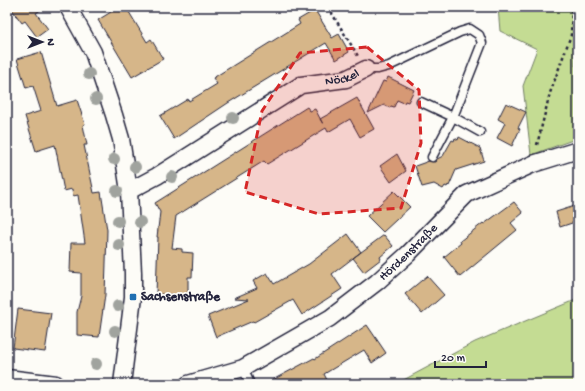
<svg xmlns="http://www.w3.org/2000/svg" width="585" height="391" font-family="'Gochi Hand',sans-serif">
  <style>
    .green { fill: #c4dc93; stroke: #737f67 }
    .building { fill: #d6b689; stroke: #22223b }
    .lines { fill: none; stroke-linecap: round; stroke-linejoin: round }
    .lane-casing { stroke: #22223b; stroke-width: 11 }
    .street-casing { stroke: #22223b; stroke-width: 19 }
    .path { stroke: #22223b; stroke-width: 2.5; stroke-dasharray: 3 3; stroke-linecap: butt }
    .lane { stroke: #fdfcf7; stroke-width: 8 }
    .street { stroke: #fdfcf7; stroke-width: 16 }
    .tree { fill: #a0a39e }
    .marked { fill: #d62828; fill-opacity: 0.2; stroke: #d62828; stroke-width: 3; stroke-dasharray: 8 5; stroke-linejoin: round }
    .poi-dot { fill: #1f6fb2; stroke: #fdfcf7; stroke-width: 1.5 }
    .labels { text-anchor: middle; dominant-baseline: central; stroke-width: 3.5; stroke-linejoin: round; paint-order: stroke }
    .street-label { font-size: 13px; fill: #22223b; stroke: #fdfcf7 }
    .poi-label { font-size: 13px; font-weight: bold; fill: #22223b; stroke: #fdfcf7; text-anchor: start }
  </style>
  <rect width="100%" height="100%" fill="#fdfcf7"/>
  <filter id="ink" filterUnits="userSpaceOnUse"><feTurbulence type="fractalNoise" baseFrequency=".025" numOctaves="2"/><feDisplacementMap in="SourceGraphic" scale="8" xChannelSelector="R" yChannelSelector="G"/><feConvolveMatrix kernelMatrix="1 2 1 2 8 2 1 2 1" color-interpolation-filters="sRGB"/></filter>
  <g filter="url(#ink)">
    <path class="green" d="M 498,7 L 577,7 L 575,66 L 578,66 L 578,138 L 531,155 L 523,86 L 537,49 L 500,31 Z
      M 578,299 L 578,384 L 396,384 L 475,342 Z"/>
    <path class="building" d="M 10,7 L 45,7 L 36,13 L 48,29 L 37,37 L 25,21 L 22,23 Z
      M 119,7 L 126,7 L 147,42 L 151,39 L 163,59 L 132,77 L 98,20 Z
      M 315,10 L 332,38 L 339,34 L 349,52 L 336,60 L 326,43 L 228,103 L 174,139 L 160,116 L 188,99 L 189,101 L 217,84 L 213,78 L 300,24 L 298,20 Z
      M 41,52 L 57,106 L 77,100 L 85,124 L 83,125 L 87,145 L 84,145 L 94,193 L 101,192 L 107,230 L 105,295 L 99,337 L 77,335 L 77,312 L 81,296 L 81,273 L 70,272 L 71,243 L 85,243 L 78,195 L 73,196 L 72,189 L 64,191 L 55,145 L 36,151 L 25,116 L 41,111 L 33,86 L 26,88 L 17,59 Z
      M 388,77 L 414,90 L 408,102 L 405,101 L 404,103 L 397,100 L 394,107 L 391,106 L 390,108 L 384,105 L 368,113 L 383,81 L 386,82 Z
      M 357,98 L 374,129 L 360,137 L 350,119 L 328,132 L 326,128 L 267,164 L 264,161 L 176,216 L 172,248 L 182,249 L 182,252 L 193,253 L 192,277 L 188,277 L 188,295 L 156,294 L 158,237 L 157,237 L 160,212 L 155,203 L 307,107 L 310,111 L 315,109 L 323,124 L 320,119 Z
      M 506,103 L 526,112 L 518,128 L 520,129 L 512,146 L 497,138 L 505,123 L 498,119 Z
      M 459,137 L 480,148 L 484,161 L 456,170 L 449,186 L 448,185 L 447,187 L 445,186 L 443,189 L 434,184 L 422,187 L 415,166 L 429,161 L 435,162 L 437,159 L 443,156 L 452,140 L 454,141 L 455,138 L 458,140 Z
      M 397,154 L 406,171 L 391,182 L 380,166 Z
      M 394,191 L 410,207 L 383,232 L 367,216 Z
      M 514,202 L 523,213 L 511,223 L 517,230 L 460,277 L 444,257 L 461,243 L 460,241 L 483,223 L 484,224 Z
      M 578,205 L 578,221 L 560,227 L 556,212 Z
      M 348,234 L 361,252 L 332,274 L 342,289 L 302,315 L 293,300 L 254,322 L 253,321 L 216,337 L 208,316 L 249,299 L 234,298 L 257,288 L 253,281 L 267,273 L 274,284 L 309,264 Z
      M 384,235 L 393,246 L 380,257 L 381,259 L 364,272 L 353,258 Z
      M 427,276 L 444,295 L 422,314 L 405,294 Z
      M 18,309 L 51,313 L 45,352 L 13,348 Z
      M 367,325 L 386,353 L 372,363 L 364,350 L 324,374 L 329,384 L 265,384 L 314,358 L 315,359 Z"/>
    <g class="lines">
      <defs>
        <path id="lane" d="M 366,69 L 378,69 L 389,66 L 460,32 L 470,29 L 479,35 L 482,43 L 453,117 L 480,132
          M 421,102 L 453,117 L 432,157
          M 243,368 L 250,384"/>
        <g id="street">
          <path d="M 68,7 L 93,52 L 114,115 L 121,139 L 129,191 L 133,273 L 133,297 L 122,384"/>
          <path id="s1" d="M 129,191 L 157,176 L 301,85 L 346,79 L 366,69"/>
          <path d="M 7,378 L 56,384"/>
          <path id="s2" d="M 188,384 L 243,368 L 330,318 L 377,282 L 408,254 L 467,194 L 533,164 L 578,150"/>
        </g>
      </defs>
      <use href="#lane" class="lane-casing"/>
      <use href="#street" class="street-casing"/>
      <path class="path" d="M 328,7 L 358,56
        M 537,145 L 550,93 L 571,35 L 572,7"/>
      <use href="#lane" class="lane"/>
      <use href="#street" class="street"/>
    </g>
    <g class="tree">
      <circle cx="89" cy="74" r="6"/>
      <circle cx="96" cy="99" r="6"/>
      <circle cx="233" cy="118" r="6"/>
      <circle cx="114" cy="159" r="6"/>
      <circle cx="135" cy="167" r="6"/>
      <circle cx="172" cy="177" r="6"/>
      <circle cx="117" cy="191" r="6"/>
      <circle cx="118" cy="221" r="6"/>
      <circle cx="140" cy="222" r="6"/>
      <circle cx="119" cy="245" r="6"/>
      <circle cx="118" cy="306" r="6"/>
      <circle cx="115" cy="331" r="6"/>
      <circle cx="96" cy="364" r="6"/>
    </g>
  </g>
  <path class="marked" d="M 367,47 L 419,90 L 421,143 L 401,208 L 319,214 L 245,192 L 262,111 L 300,53 Z"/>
  <rect class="poi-dot" x="129" y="293" width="8" height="8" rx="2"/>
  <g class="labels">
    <g class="street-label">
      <text stroke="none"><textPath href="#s1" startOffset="244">Nöckel</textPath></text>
      <text stroke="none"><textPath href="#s2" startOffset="260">Hördenstraße</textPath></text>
    </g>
    <g class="poi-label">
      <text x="141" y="297">Sachsenstraße</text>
    </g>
  </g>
  <rect width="585" height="391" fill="none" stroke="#fdfcf7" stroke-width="24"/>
  <rect x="12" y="12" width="561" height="367" fill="none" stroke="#22223b" stroke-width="1.5" filter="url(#ink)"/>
  <g transform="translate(42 42) rotate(90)" stroke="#fdfcf7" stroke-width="3" paint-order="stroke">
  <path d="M0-3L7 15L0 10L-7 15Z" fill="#22223b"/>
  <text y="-6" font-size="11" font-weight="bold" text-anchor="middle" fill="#22223b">N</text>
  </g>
  <path d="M435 361v6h51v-6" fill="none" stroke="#22223b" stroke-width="2"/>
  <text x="441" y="361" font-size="12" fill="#22223b" stroke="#fdfcf7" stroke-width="3" paint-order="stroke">20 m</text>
</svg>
